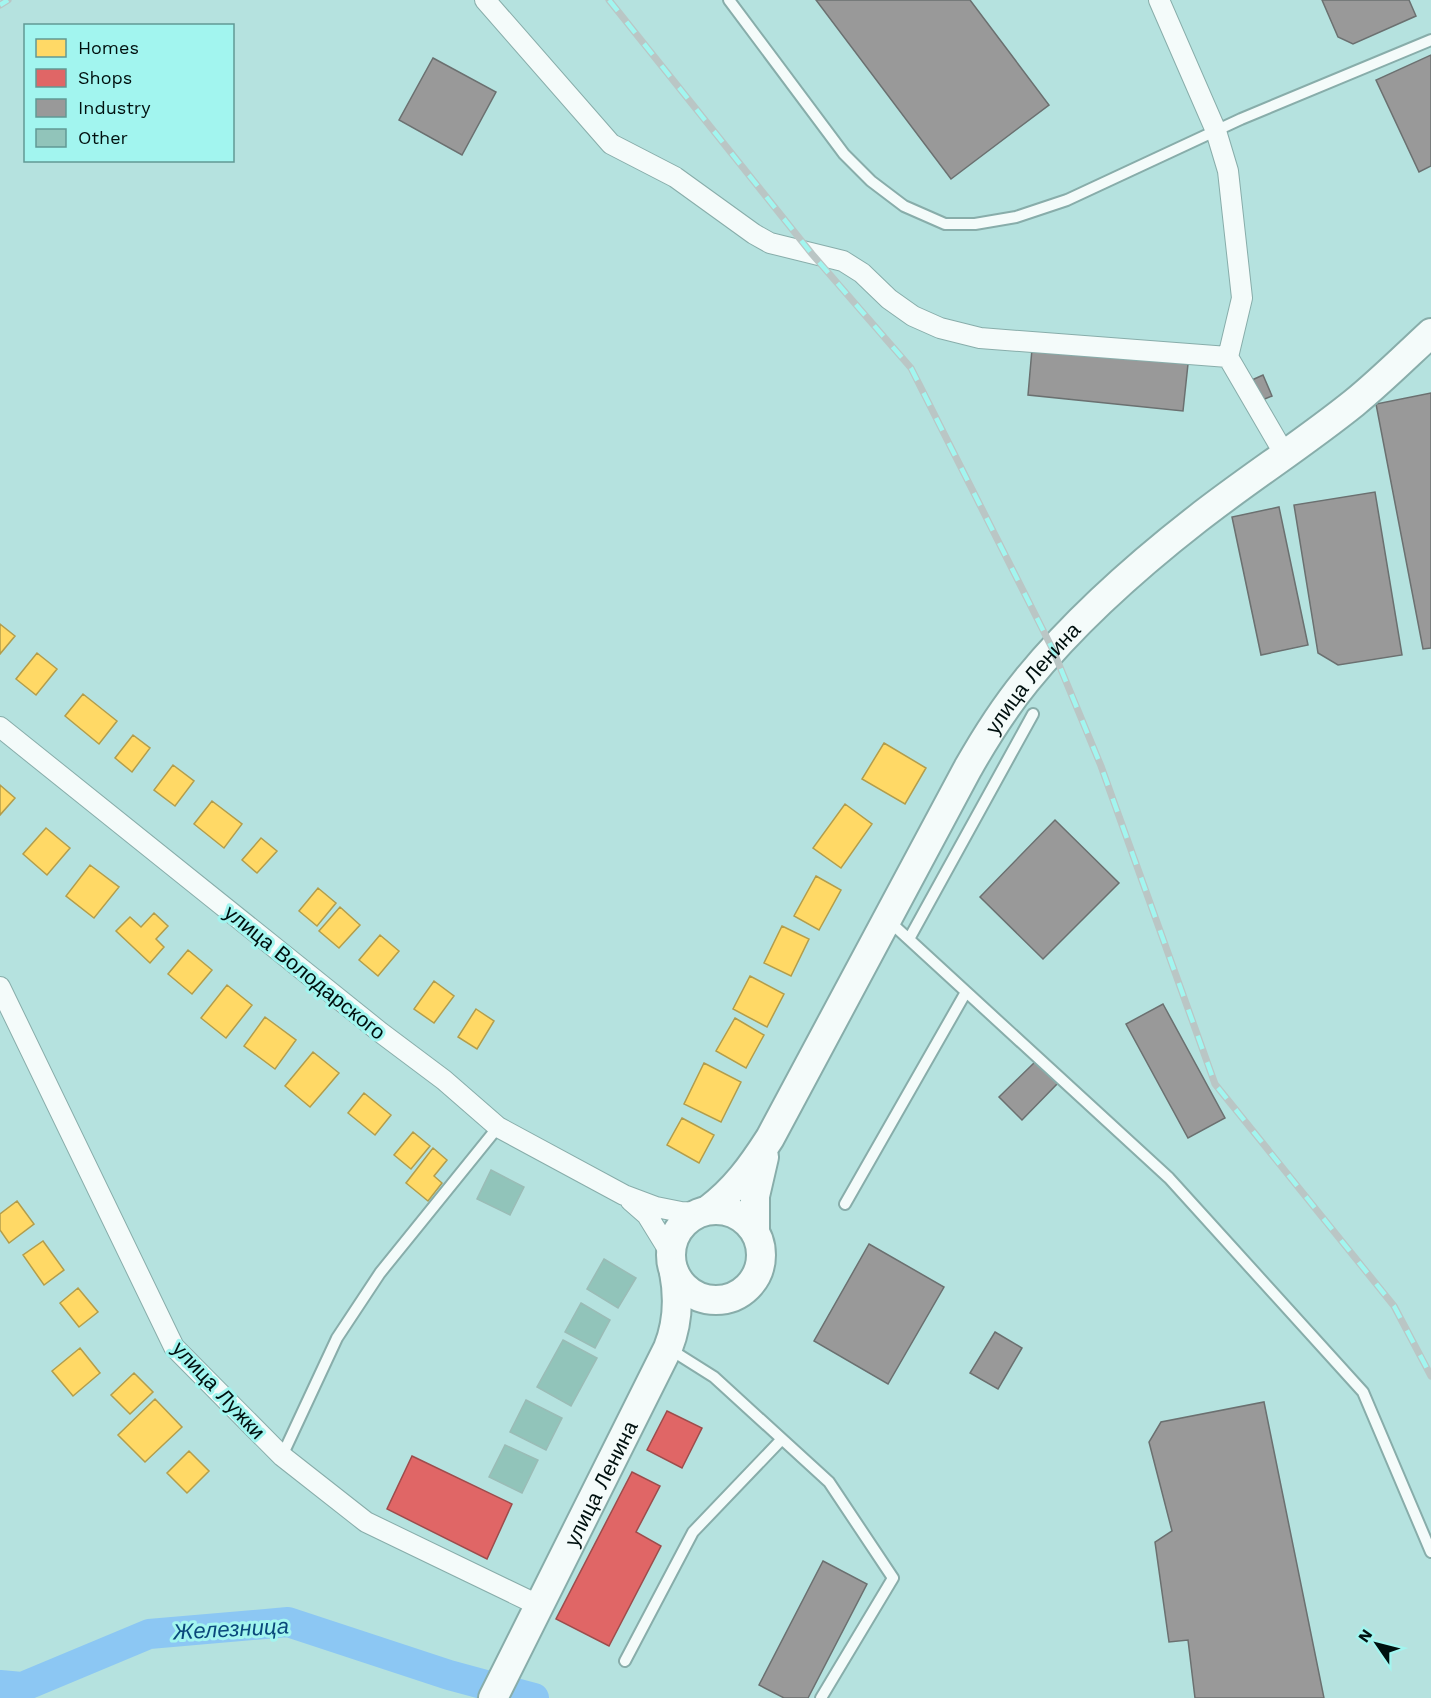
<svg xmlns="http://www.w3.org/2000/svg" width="1431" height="1698" font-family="'Work Sans',sans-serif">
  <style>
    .homes { fill: #ffd966; stroke: #b29d4c; stroke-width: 1.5 }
    .shops { fill: #e06666; stroke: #9d4c4c; stroke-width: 1.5 }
    .industry { fill: #999; stroke: #6b7070; stroke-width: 1.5 }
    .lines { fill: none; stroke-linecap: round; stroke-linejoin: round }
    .river { stroke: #8cc7f3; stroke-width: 30 }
    .building { fill: #91c4ba; stroke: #9abcb6; stroke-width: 1.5 }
    .lane-casing { stroke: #88adaa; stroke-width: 14 }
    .street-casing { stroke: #88adaa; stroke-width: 22 }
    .secondary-casing { stroke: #88adaa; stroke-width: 32 }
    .lane { stroke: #f4fbfa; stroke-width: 10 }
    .street { stroke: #f4fbfa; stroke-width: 20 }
    .secondary { stroke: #f4fbfa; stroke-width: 28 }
    .rail-casing { stroke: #bac6c5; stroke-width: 7 }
    .rail { stroke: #a2f5ef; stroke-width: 4.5; stroke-dasharray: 14; stroke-linecap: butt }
    .labels { text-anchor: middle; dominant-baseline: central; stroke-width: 6; stroke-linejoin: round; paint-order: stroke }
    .street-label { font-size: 21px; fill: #00100f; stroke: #a2f5ef }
    .water-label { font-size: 22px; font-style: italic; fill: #0a487b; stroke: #a2f5ef }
  </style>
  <rect width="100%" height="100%" fill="#b5e2df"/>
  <path class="homes" d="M 0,624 L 15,636 L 0,654 Z
    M 37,653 L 57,669 L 36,695 L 16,679 Z
    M 83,694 L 117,721 L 99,744 L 65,716 Z
    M 133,735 L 150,748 L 132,772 L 115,758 Z
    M 884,743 L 926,768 L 905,804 L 862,779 Z
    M 173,765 L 194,781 L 175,806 L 154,790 Z
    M 0,785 L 15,798 L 0,815 Z
    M 212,801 L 242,824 L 224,848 L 194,824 Z
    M 845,804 L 872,824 L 841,868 L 813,848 Z
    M 46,828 L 70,848 L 47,875 L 23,854 Z
    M 261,838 L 277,851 L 257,873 L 242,860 Z
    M 90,865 L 119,887 L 94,918 L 66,896 Z
    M 816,876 L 841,890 L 819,930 L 794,916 Z
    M 318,888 L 336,903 L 317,926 L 299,911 Z
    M 340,907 L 360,925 L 339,948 L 319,931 Z
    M 154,913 L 168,926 L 156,939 L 164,947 L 150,963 L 116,931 L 130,917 L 141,927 Z
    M 782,926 L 809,939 L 791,976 L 764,963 Z
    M 380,935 L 399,951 L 378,976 L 359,960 Z
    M 188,950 L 212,970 L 192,994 L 168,974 Z
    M 750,976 L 784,994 L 767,1027 L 733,1009 Z
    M 434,981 L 454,996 L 434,1023 L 414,1009 Z
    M 227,985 L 252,1005 L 226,1038 L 201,1018 Z
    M 476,1009 L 494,1021 L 477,1049 L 458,1037 Z
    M 265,1017 L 296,1040 L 275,1069 L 244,1046 Z
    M 735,1018 L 764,1035 L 746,1068 L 716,1051 Z
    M 313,1052 L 339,1073 L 310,1107 L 285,1086 Z
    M 704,1063 L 741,1082 L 721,1122 L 684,1104 Z
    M 364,1093 L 391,1115 L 375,1135 L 348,1113 Z
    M 682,1118 L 714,1135 L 699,1163 L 667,1145 Z
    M 413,1132 L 430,1146 L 411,1169 L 394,1155 Z
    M 433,1148 L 447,1160 L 434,1176 L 442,1183 L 428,1201 L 406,1183 Z
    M 17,1201 L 34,1224 L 9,1243 L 0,1230 L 0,1214 Z
    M 43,1241 L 64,1270 L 44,1285 L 23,1255 Z
    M 78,1288 L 98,1312 L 79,1327 L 60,1303 Z
    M 80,1348 L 100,1373 L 73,1396 L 52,1371 Z
    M 134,1373 L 153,1392 L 130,1414 L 111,1395 Z
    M 155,1399 L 182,1427 L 145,1462 L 118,1435 Z
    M 189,1451 L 209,1471 L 187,1493 L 167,1473 Z"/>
  <path class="shops" d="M 667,1411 L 702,1428 L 682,1468 L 647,1450 Z
    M 412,1456 L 512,1504 L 487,1559 L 387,1509 Z
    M 632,1472 L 660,1486 L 636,1532 L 661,1546 L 609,1646 L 556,1619 Z"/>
  <path class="industry" d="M 816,0 L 970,0 L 1049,105 L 951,179 Z
    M 1322,0 L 1409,0 L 1416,16 L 1353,44 L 1338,37 Z
    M 1431,55 L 1431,166 L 1419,172 L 1376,80 Z
    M 433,58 L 496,92 L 462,155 L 399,120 Z
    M 1032,349 L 1188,364 L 1183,411 L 1028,395 Z
    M 1263,375 L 1272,396 L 1260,401 L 1252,380 Z
    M 1431,393 L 1431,648 L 1423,649 L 1376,404 Z
    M 1375,492 L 1402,655 L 1338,665 L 1318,653 L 1294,505 Z
    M 1279,507 L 1308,645 L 1261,655 L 1232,517 Z
    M 1055,820 L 1119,883 L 1043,959 L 980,897 Z
    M 1163,1004 L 1225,1118 L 1188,1138 L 1126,1024 Z
    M 1036,1061 L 1058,1083 L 1022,1120 L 999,1097 Z
    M 869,1244 L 944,1287 L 888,1384 L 814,1341 Z
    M 995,1332 L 1022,1348 L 998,1389 L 970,1373 Z
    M 1264,1402 L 1324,1698 L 1195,1698 L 1188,1640 L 1169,1642 L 1155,1542 L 1172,1531 L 1149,1442 L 1161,1422 Z
    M 823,1561 L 867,1584 L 808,1698 L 784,1698 L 759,1685 Z"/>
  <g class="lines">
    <path class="river" d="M 0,1685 L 22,1687 L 149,1634 L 288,1622 L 449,1675 L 534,1698"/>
  </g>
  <path class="building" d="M 491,1170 L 524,1187 L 510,1215 L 477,1199 Z
    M 604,1259 L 636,1278 L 618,1308 L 587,1289 Z
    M 581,1303 L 610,1320 L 595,1348 L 565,1332 Z
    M 563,1340 L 597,1358 L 571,1406 L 537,1387 Z
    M 526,1400 L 562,1418 L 546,1450 L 510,1432 Z
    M 505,1445 L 538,1460 L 522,1493 L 489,1477 Z"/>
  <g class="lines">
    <defs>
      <path id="lane" d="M 729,0 L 844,154 L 871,181 L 904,206 L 945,224 L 975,224 L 1016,217 L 1067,200 L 1241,119 L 1431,40
        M 889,921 L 1169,1178 L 1363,1392 L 1431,1552
        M 909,939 L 1033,714
        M 845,1204 L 966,992
        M 668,1348 L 714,1377 L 829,1482 L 893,1578 L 821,1698
        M 282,1456 L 337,1338 L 380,1273 L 498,1127
        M 625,1661 L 693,1532 L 782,1439"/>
      <path id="street" d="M 485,0 L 611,144 L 675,177 L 754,234 L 770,243 L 843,261 L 862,273 L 889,299 L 913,316 L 940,328 L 980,338 L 1228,357 L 1242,298 L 1228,171 L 1216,131 L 1159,0
        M 1228,357 L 1285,455
        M 0,727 L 380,1032 L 444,1080 L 498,1127 L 624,1195 L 656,1207 L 681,1212 L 699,1213
        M 0,987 L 174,1347 L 282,1456 L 366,1522 L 538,1605
        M 631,1201 L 647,1215 L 671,1254"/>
      <g id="secondary">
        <circle cx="716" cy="1255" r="45"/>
        <path id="s1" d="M 708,1210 C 735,1190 752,1166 770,1138 L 968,768 C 985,738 1004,708 1026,681 C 1073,623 1138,565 1197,519 C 1248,479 1303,444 1354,403 C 1381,381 1405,357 1431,333"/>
        <path d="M 755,1231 L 755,1196 L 764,1157"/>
        <path id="s2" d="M 493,1698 L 668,1348 C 678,1323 679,1298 674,1272"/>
      </g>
    </defs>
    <use href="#lane" class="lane-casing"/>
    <use href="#street" class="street-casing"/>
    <use href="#secondary" class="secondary-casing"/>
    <use href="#lane" class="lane"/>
    <use href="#street" class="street"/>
    <use href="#secondary" class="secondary"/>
    <defs>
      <path id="rail" d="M 609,0 L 812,254 L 911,368 L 1053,650 L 1101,766 L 1215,1084 L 1394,1306 L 1431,1376
        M 0,5 L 8,0"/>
    </defs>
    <use href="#rail" class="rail-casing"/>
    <use href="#rail" class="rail"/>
  </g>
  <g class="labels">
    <g class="street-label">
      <text stroke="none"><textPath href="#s1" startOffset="626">улица Ленина</textPath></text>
      <text transform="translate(305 972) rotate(39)">улица Володарского</text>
      <text transform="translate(219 1390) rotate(47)">улица Лужки</text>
      <text stroke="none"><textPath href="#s2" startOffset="240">улица Ленина</textPath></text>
    </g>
    <g class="water-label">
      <text transform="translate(231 1629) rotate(-3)">Железница</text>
    </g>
  </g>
  <rect x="24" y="24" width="210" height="138" fill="#a2f5ef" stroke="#619995" stroke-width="1.5"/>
  <rect x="36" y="39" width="30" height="18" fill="#ffd966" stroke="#619995" stroke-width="1.5"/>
  <text x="78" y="54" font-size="18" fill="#00100f">Homes</text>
  <rect x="36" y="69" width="30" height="18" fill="#e06666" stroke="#619995" stroke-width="1.5"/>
  <text x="78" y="84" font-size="18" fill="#00100f">Shops</text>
  <rect x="36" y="99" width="30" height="18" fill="#999999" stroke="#619995" stroke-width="1.5"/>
  <text x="78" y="114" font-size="18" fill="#00100f">Industry</text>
  <rect x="36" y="129" width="30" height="18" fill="#91c4ba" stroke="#619995" stroke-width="1.5"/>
  <text x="78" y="144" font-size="18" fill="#00100f">Other</text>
  <g transform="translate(1377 1644) rotate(305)" stroke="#a2f5ef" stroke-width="4.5" paint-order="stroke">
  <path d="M0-4.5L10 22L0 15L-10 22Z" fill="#00100f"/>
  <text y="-9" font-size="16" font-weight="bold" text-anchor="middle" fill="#00100f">N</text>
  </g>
</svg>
